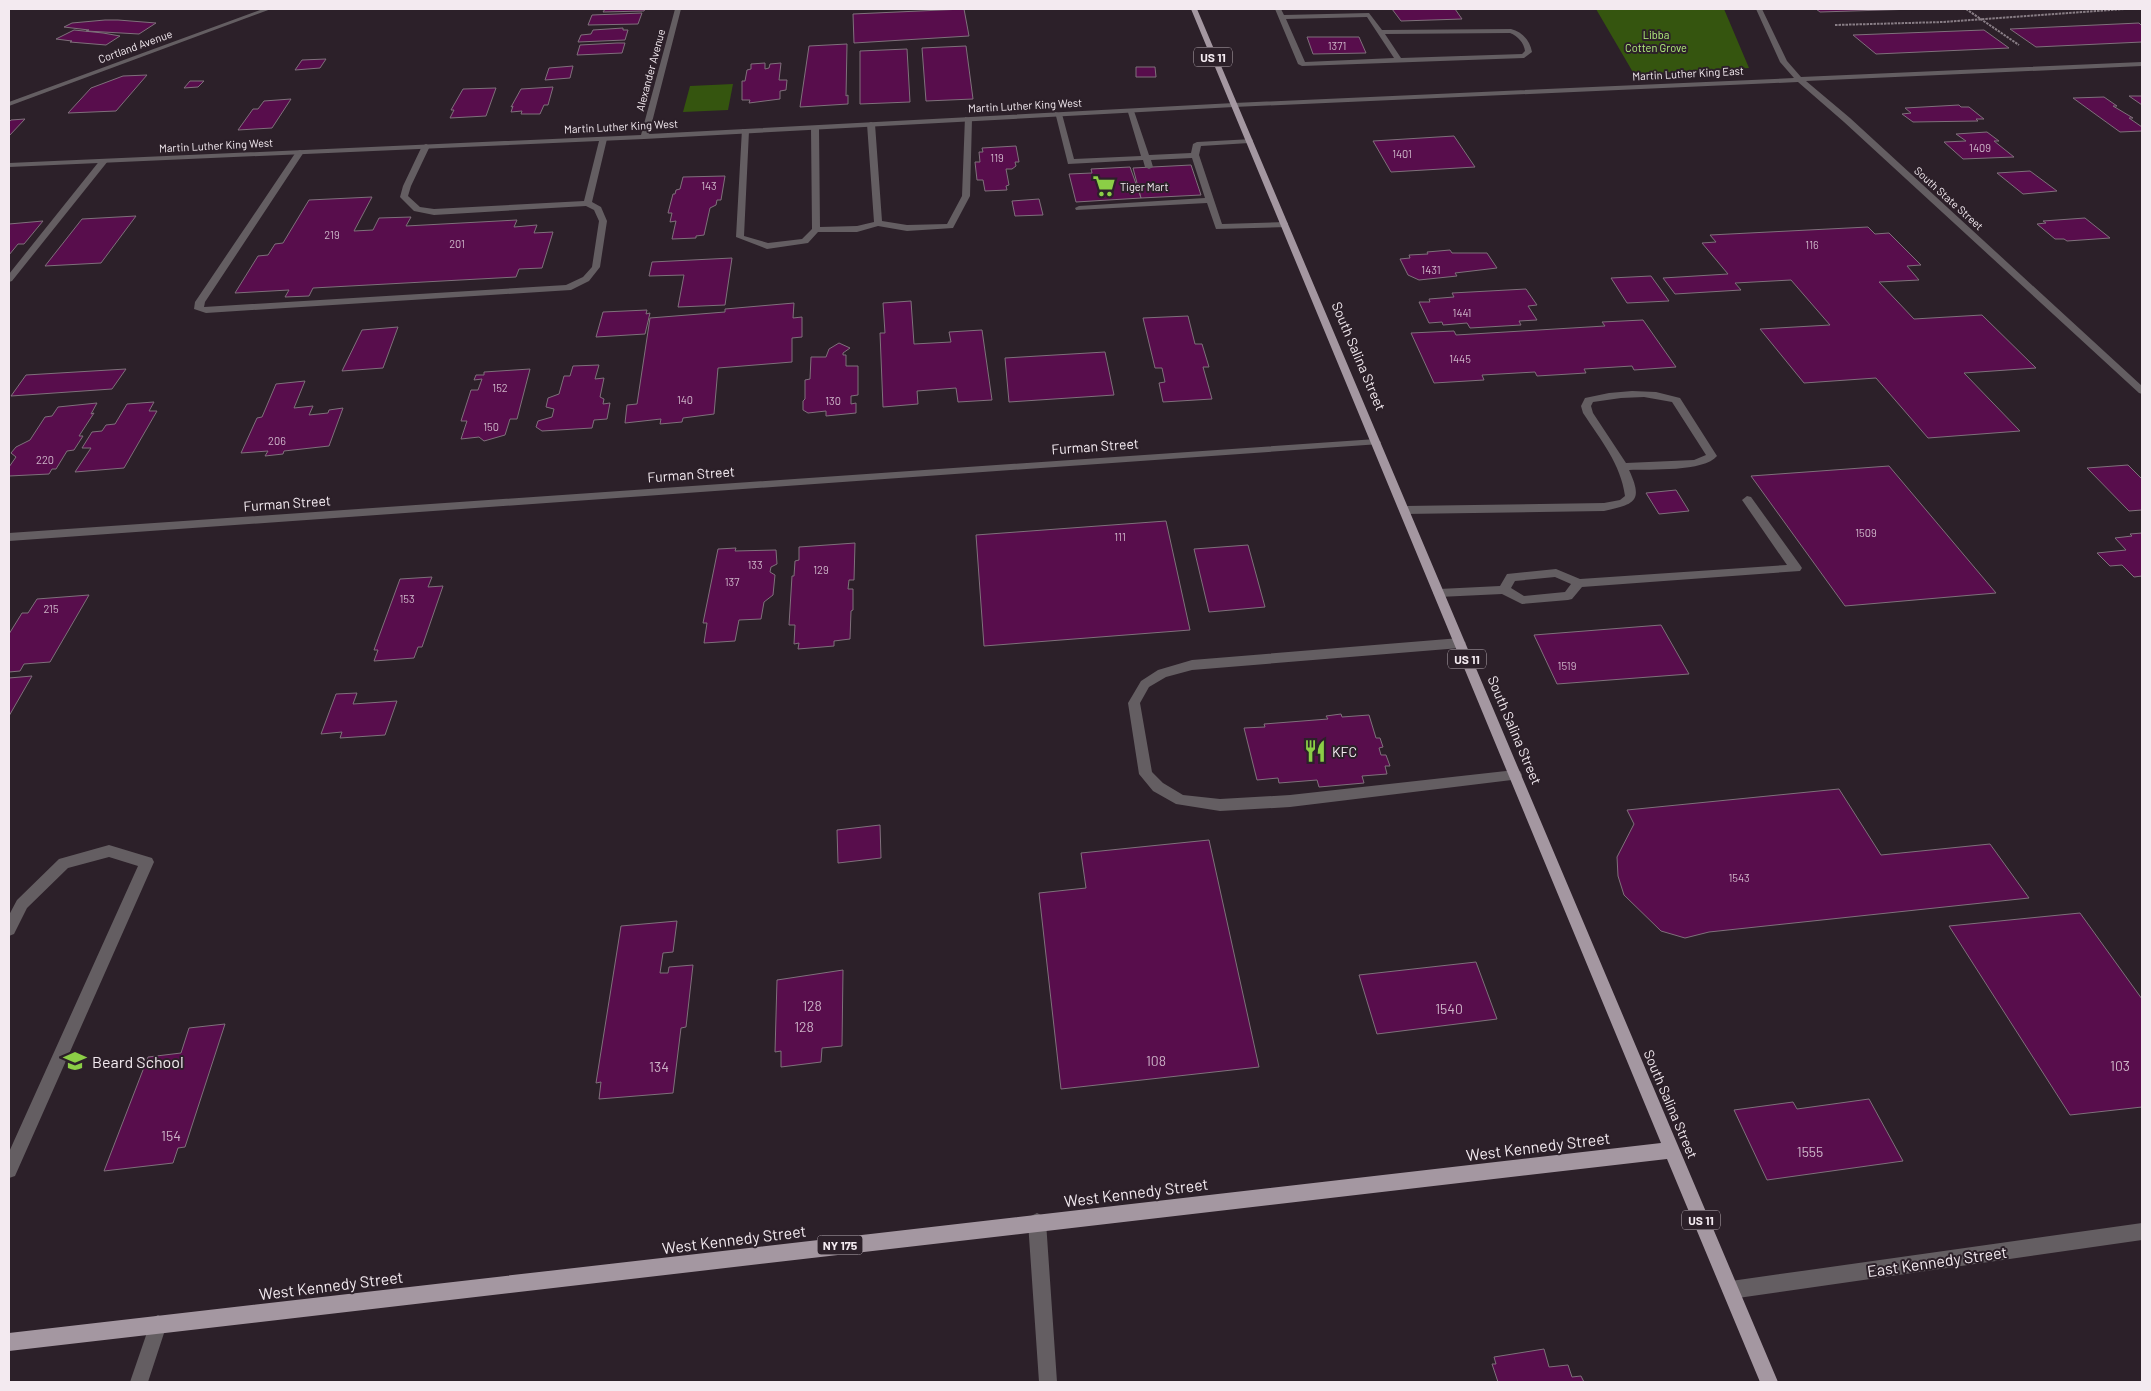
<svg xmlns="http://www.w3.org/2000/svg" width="2151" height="1391" font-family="Barlow,sans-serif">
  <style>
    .green { fill: #35550f }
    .building { fill: #580d4c; stroke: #7f707b }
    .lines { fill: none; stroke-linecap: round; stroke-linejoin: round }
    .path { stroke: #887d85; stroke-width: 2; stroke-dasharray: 2.5 1; stroke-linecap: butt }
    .service { fill: #645e62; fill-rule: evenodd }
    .minor { fill: #645e62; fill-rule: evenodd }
    .tertiary { fill: #645e62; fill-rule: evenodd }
    .primary { fill: #a497a1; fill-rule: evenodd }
    .labels { text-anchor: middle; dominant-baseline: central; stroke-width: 4; stroke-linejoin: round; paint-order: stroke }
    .far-park-label { font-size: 11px; fill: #b4f07e; stroke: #2c2029 }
    .number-label { font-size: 11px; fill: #ccb3c7 }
    .far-street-label { font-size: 11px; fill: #f3eaf0; stroke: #2c2029 }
    .far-poi-label { font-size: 11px; fill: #f3eaf0; stroke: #2c2029; text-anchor: start }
    .shield { fill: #2c2029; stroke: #b7adb4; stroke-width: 1 }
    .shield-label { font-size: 12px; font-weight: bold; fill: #f3eaf0 }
    .street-label { font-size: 14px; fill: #f3eaf0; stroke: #2c2029 }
    .poi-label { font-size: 14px; fill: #f3eaf0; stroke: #2c2029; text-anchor: start }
    .near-number-label { font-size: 14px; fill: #ccb3c7 }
    .near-poi-label { font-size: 16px; fill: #f3eaf0; stroke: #2c2029; text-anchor: start }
    .near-street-label { font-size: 16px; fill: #f3eaf0; stroke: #2c2029 }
  </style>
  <rect width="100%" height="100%" fill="#2c2029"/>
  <path class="green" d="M 1596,9 L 1724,9 L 1749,68 L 1634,74 Z
    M 733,84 L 728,110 L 683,112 L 690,86 Z"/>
  <path class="building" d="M 605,9 L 645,9 L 644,11 L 603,12 Z
    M 964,9 L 969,36 L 854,43 L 853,14 Z
    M 1392,9 L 1455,9 L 1462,19 L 1401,21 Z
    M 1816,9 L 1916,9 L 1820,12 Z
    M 642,13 L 638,24 L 588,25 L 592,15 Z
    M 105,20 L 118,20 L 156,23 L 139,34 L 86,31 L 89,30 L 64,27 L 72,23 Z
    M 2139,23 L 2142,26 L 2142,42 L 2036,47 L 2010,29 Z
    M 623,28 L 623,30 L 628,30 L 625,40 L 578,42 L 581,35 L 591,34 L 593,30 Z
    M 74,30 L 103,33 L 120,36 L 106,45 L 70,42 L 72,41 L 56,39 Z
    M 1984,30 L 2009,48 L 1876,54 L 1853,35 Z
    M 1307,37 L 1359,37 L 1366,53 L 1313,54 Z
    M 617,43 L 625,43 L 622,53 L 577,55 L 580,45 Z
    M 847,44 L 846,96 L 848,95 L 848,104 L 800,107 L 809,46 Z
    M 966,46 L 973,99 L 926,101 L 922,48 Z
    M 907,49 L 910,102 L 860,104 L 860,51 Z
    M 326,59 L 320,68 L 295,70 L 302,60 Z
    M 765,63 L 765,69 L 769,68 L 770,64 L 781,63 L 779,80 L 787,80 L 786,90 L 780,91 L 780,99 L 749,103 L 750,100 L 742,100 L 742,81 L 745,81 L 747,70 L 751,69 L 751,64 Z
    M 573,66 L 570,78 L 545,80 L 549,68 Z
    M 1136,67 L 1155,67 L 1156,77 L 1136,77 Z
    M 147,75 L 116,111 L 68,113 L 91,88 L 123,76 Z
    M 190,81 L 204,81 L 198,87 L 184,88 Z
    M 553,87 L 548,105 L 544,105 L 540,114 L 521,114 L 522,111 L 511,112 L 513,106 L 511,107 L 521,89 Z
    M 496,88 L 486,116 L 450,118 L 454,110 L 451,110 L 463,89 Z
    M 2129,96 L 2142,96 L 2142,105 Z
    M 2104,97 L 2117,106 L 2113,106 L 2133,118 L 2129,118 L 2142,127 L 2142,131 L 2120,132 L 2073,98 Z
    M 291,99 L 272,128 L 238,130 L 253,109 L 258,109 L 264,101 Z
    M 1959,105 L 1961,107 L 1969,107 L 1984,119 L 1976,119 L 1978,121 L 1913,122 L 1902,114 L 1911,113 L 1905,108 Z
    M 25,119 L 9,136 L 9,122 L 11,120 Z
    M 1987,132 L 1999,141 L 1994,141 L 2014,157 L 1963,159 L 1944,142 L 1966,141 L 1956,134 Z
    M 1454,136 L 1475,167 L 1391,172 L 1373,141 Z
    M 1016,146 L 1019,162 L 1015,162 L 1016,166 L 1012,169 L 1006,169 L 1009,185 L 1006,186 L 1007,190 L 985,191 L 983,180 L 977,180 L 975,162 L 980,162 L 979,152 L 983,152 L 982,148 Z
    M 1191,165 L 1201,195 L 1141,198 L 1133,168 Z
    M 1130,167 L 1141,198 L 1076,202 L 1069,174 L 1092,173 L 1091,169 Z
    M 2030,171 L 2057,191 L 2023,194 L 1997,173 Z
    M 725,176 L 721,200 L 717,200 L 716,205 L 710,208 L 704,235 L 696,236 L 696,238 L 672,239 L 676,221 L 670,222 L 672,213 L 668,213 L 673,194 L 675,194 L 676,190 L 680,189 L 683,177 Z
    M 372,197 L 354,231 L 373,230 L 379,218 L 411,217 L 406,226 L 517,220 L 514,227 L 537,225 L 534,233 L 553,232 L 542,268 L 519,269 L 516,277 L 313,288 L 309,296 L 285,297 L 289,290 L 235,293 L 258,256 L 268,255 L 275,244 L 283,243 L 309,200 Z
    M 1039,199 L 1043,215 L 1015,216 L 1012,201 Z
    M 136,216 L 101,263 L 45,266 L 82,219 Z
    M 2085,218 L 2110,238 L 2067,241 L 2064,239 L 2055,239 L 2037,224 L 2046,223 L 2043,221 Z
    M 43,221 L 24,244 L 18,244 L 9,255 L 9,224 Z
    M 1868,227 L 1875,234 L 1889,233 L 1921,265 L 1907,266 L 1919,280 L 1879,282 L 1914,319 L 1982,315 L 2036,368 L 1964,373 L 2020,431 L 1928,438 L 1876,378 L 1804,383 L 1760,329 L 1830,325 L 1791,280 L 1735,283 L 1741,290 L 1675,294 L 1663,278 L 1728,274 L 1702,243 L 1716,242 L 1710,235 Z
    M 1450,250 L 1452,253 L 1487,253 L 1497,268 L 1455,273 L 1457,276 L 1419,280 L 1408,275 L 1400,259 L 1410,258 L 1409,255 L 1428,254 L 1427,252 Z
    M 732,258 L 725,305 L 678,307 L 684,275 L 649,276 L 652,262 Z
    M 1651,276 L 1669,301 L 1627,303 L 1611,278 Z
    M 1526,289 L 1537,305 L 1528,306 L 1537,320 L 1519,321 L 1521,325 L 1470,328 L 1467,323 L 1443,325 L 1442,322 L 1429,323 L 1419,302 L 1430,302 L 1429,299 L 1454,297 L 1452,293 Z
    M 911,301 L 914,344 L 951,342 L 949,332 L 982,330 L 992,400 L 958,402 L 956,388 L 917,391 L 918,404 L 883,407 L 880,333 L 885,333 L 883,303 Z
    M 794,303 L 793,318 L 802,317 L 802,337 L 792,338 L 792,362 L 718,368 L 714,414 L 683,418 L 682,422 L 660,424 L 661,419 L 625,423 L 627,405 L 637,404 L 650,318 L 725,312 L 725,309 Z
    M 647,310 L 646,314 L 650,313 L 645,334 L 596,337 L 603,312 Z
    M 1188,316 L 1195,344 L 1202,344 L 1209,367 L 1203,367 L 1212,399 L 1163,402 L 1159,383 L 1165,382 L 1162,368 L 1155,368 L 1143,318 Z
    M 1643,320 L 1676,367 L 1634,370 L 1632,366 L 1584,369 L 1586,373 L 1537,376 L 1535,372 L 1482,375 L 1484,380 L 1434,383 L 1411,333 L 1454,331 L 1456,335 L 1605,326 L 1602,322 Z
    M 398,327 L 383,368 L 342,371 L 362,330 Z
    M 839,343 L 850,348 L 843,353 L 843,355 L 846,355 L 846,366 L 858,366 L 858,395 L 851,396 L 851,404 L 856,403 L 856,413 L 826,416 L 826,411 L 808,413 L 803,410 L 803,401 L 805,399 L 805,380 L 810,379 L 811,357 L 826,357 L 829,349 Z
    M 1105,352 L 1114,395 L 1009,402 L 1005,358 Z
    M 599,365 L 595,379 L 604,378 L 600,397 L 604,399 L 603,404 L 610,403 L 607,419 L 594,420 L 592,428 L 542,431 L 536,427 L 538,421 L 552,417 L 554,409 L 546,407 L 548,398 L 559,394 L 564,376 L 570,376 L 573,366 Z
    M 126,369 L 112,389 L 11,396 L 26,375 Z
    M 530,369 L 517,419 L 510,419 L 505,435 L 484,441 L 479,437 L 461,439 L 467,421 L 461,421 L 471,390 L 478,390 L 482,379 L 474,380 L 476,375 L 484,375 L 484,372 Z
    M 305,381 L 294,408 L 313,406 L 309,415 L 328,413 L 329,410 L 343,408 L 329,446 L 284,451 L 283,454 L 265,456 L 268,451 L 241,453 L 257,418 L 262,417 L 276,384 Z
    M 154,402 L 149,411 L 157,411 L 124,468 L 75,472 L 91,448 L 82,448 L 92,432 L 102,431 L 106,425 L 115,424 L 127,404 Z
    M 97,403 L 91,414 L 94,413 L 79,436 L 83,436 L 74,450 L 67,451 L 56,469 L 52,469 L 49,474 L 9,476 L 9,467 L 16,457 L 11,453 L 16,447 L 30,440 L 45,417 L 52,416 L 58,407 Z
    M 2128,465 L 2142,479 L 2142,510 L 2129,511 L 2087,468 Z
    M 1889,466 L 1996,593 L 1845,606 L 1751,476 Z
    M 1676,490 L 1689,511 L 1659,514 L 1646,493 Z
    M 1166,521 L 1190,630 L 984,646 L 976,535 Z
    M 2142,533 L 2142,576 L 2134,577 L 2122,565 L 2110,566 L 2097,553 L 2126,550 L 2115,538 L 2132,536 L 2130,534 Z
    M 855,543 L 854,580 L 849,580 L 848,589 L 853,589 L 853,610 L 851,611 L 850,639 L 834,641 L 834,646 L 798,649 L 799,643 L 794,644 L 795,625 L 789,625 L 792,576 L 794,576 L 795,561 L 799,560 L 799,547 Z
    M 1248,545 L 1265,607 L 1209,612 L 1194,549 Z
    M 736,548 L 735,551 L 776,550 L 777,564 L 771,567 L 770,572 L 775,575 L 773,595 L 764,602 L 761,619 L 739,620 L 735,641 L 704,643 L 707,623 L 703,623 L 718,549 Z
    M 432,577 L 428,587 L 443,586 L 422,647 L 418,647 L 414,658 L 374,661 L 378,650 L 374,650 L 400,579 Z
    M 89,595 L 50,662 L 24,664 L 20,671 L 9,672 L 9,634 L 22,613 L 28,613 L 37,599 Z
    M 1661,625 L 1689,674 L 1557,684 L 1534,635 Z
    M 32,676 L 9,716 L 9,678 Z
    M 357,693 L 353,704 L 397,701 L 385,735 L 340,738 L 342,732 L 321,734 L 336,694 Z
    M 1341,714 L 1342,717 L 1369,715 L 1376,738 L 1380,738 L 1383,747 L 1379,748 L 1381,755 L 1386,755 L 1390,766 L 1385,766 L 1387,774 L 1362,776 L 1364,783 L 1319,787 L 1317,780 L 1279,783 L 1278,778 L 1257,780 L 1244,728 L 1265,727 L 1264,724 L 1328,719 L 1326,716 Z
    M 1839,789 L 1881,855 L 1990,844 L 2029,898 L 1709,932 L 1685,938 L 1661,931 L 1624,895 L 1618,876 L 1617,857 L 1634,824 L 1627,810 Z
    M 880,825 L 881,858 L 838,863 L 837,830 Z
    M 1209,840 L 1259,1067 L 1061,1089 L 1039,893 L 1086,888 L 1081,853 Z
    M 2080,913 L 2142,999 L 2142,1107 L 2070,1115 L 1949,926 Z
    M 677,921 L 673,952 L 663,953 L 660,973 L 668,973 L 669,967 L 693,965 L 686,1027 L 681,1028 L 673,1093 L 599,1099 L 601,1082 L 596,1083 L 621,926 Z
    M 1476,962 L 1497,1019 L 1377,1034 L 1359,975 Z
    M 843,970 L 842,1046 L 822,1048 L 821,1062 L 781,1067 L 781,1051 L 775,1052 L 777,980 Z
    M 225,1024 L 185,1147 L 178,1148 L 173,1163 L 104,1171 L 148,1057 L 181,1053 L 189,1028 Z
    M 1869,1099 L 1903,1161 L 1767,1180 L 1734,1110 L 1793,1102 L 1797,1109 Z
    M 1544,1349 L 1549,1367 L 1568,1365 L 1572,1377 L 1581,1376 L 1584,1382 L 1498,1382 L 1492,1364 L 1496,1364 L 1494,1357 Z"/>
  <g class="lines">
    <path class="path" d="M 1966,9 L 2019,45
      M 1835,25 L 1944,22 L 2125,9"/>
    <path class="service" d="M 1275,9 L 1281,9 L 1284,15 L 1369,13 L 1382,30 L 1511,29 C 1522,32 1530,40 1532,52 L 1524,58 L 1302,66 L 1298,64 ZM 1367,17 L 1394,58 L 1305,62 L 1286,19 ZM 1510,33 C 1518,36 1524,43 1525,51 L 1522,54 L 1401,58 L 1385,34 Z
      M 1127,109 L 1134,111 L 1149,155 L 1191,153 L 1193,144 L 1197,142 L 1252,139 L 1253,141 L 1249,143 L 1201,146 L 1199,155 L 1222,224 L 1285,222 L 1288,223 L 1288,227 L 1216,229 L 1207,203 L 1076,210 L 1075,208 L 1079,206 L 1205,198 L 1192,158 L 1151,160 L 1153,167 L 1149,169 L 1145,167 L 1143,160 L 1068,164 L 1055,112 L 1062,114 L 1074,159 L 1141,156 Z
      M 965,117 L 972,119 L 970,196 L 953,228 L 907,231 L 878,226 L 857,232 L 818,232 L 808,243 L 767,249 L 736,237 L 742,129 L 749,131 L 744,236 L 768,243 L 802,239 L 812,229 L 811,128 L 815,126 L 819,128 L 820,227 L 857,226 L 874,222 L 867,124 L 871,122 L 875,124 L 882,221 L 907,225 L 947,224 L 962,196 Z
      M 600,137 L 607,139 L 592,202 L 601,207 L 607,221 L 600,267 L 589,281 L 571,290 L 206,313 L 194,309 L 195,302 L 296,152 L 300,150 L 304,152 L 205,302 L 204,307 L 566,285 L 583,277 L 592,267 L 599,221 L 594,210 L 586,206 L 434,215 L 414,211 L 400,197 L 403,186 L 422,146 L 426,144 L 430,146 L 411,186 L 408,196 L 420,207 L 434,209 L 584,201 Z
      M 101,159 L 108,161 L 12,281 L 9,282 L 9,274 Z
      M 1632,391 L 1656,392 L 1680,398 L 1717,456 C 1704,472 1650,469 1629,470 C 1644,502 1634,504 1604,511 L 1404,514 L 1399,510 L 1404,506 L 1604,503 L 1620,500 L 1625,496 C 1621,464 1600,439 1583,413 L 1581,406 L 1585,398 L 1609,393 ZM 1644,397 L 1672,402 L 1706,455 L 1694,460 L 1626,463 L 1593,413 L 1591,406 L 1593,402 L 1621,398 Z
      M 1747,496 L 1751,497 L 1800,565 L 1802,568 L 1800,571 L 1582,587 L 1572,599 L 1568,600 L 1522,604 L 1502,594 L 1439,597 L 1433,593 L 1439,589 L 1500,586 L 1507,574 L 1556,569 L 1580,579 L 1787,565 L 1742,500 ZM 1555,577 L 1571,584 L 1565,592 L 1524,596 L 1511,588 L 1515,581 Z
      M 1460,638 L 1466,643 L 1460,648 L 1192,670 L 1166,677 L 1149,687 L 1140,703 L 1152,772 L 1163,783 L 1183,795 L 1220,799 L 1290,795 L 1515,770 L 1520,771 L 1522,775 L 1520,779 L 1290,807 L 1220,811 L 1176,804 L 1153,791 L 1139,774 L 1128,703 L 1141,681 L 1158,670 L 1192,660 Z
      M 109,845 L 152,858 L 154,862 L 15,1176 L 9,1178 L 9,1152 L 138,866 L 109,857 L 68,868 L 27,908 L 14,934 L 9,936 L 9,915 L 17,900 L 59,859 Z
      M 1037,1213 L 1043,1216 L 1046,1222 L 1057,1382 L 1039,1382 L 1028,1222 L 1031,1216 Z"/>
    <path class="minor" d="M 675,9 L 681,9 L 649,134 L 1234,103 L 1238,105 L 1234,107 L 644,139 L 9,167 L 9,163 L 641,135 Z
      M 1376,439 L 1381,442 L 1380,444 L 9,541 L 9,533 Z
      M 2142,1223 L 2142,1240 L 1731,1299 L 1725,1296 L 1722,1290 L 1725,1284 L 1731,1281 Z
      M 158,1315 L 164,1318 L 167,1324 L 148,1382 L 130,1382 L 152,1318 Z"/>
    <path class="tertiary" d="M 263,9 L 271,9 L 9,106 L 9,102 Z
      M 1756,9 L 1762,9 L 1787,61 L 1801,77 L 2142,62 L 2142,66 L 1806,81 L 1850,118 L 2142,386 L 2142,394 L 2139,393 L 1844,122 L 1798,82 L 1234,107 L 1230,105 L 1234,103 L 1794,78 L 1780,62 Z"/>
    <path class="primary" d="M 1191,9 L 1197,9 L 1778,1382 L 1760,1382 L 1667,1159 L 9,1351 L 9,1333 L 1661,1143 Z"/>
  </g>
  <defs>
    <symbol id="supermarket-bare" viewBox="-9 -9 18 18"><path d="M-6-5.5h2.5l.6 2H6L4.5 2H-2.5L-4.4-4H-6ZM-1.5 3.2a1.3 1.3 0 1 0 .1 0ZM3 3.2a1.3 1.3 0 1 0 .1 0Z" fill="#8bce46" stroke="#2c2029" stroke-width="2.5" paint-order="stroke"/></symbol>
    <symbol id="restaurant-bare" viewBox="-9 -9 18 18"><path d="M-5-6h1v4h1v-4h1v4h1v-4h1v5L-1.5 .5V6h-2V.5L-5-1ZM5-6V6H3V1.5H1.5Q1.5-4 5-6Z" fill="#8bce46" stroke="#2c2029" stroke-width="2.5" paint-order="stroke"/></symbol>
    <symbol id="school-bare" viewBox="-9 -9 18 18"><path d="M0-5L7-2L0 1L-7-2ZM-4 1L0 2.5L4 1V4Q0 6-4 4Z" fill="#8bce46" stroke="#2c2029" stroke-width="2.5" paint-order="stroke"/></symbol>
  </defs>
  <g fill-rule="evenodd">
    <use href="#supermarket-bare" x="1088" y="170" width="32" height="32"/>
    <use href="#restaurant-bare" x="1299" y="735" width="32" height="32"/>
    <use href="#school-bare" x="59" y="1045" width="32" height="32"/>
  </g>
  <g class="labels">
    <g class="far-park-label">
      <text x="1656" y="34">Libba<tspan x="1656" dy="13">Cotten Grove</tspan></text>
    </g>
    <g class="number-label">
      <text x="1337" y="45">1371</text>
      <text x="1980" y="147">1409</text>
      <text x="1402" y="153">1401</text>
      <text x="997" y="157">119</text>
      <text x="709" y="185">143</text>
      <text x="332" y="234">219</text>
      <text x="457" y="243">201</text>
      <text x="1812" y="244">116</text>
      <text x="1431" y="269">1431</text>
      <text x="1462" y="312">1441</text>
      <text x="1460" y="358">1445</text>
      <text x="500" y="387">152</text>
      <text x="685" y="399">140</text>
      <text x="833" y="400">130</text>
      <text x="491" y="426">150</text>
      <text x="277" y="440">206</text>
      <text x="45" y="459">220</text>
      <text x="1866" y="532">1509</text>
      <text x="1120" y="536">111</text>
      <text x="755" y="564">133</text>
      <text x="821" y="569">129</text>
      <text x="732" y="581">137</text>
      <text x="407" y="598">153</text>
      <text x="51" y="608">215</text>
      <text x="1567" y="665">1519</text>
      <text x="1739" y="877">1543</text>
    </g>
    <g class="far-street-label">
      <text transform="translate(135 46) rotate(-20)">Cortland Avenue</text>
      <text transform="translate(650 70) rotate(-75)">Alexander Avenue</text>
      <text transform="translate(1688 73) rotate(-3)">Martin Luther King East</text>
      <text transform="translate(1025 105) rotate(-3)">Martin Luther King West</text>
      <text transform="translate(621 126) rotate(-3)">Martin Luther King West</text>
      <text transform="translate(216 145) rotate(-3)">Martin Luther King West</text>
      <text transform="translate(1949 198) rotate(42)">South State Street</text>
    </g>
    <g class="far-poi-label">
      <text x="1120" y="186">Tiger Mart</text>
    </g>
    <g class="shield">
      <rect x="1194" y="47.5" width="38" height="19" rx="4"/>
      <rect x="1448" y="649.5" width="38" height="19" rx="4"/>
      <rect x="1682" y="1210.5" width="38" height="19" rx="4"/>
      <rect x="817.5" y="1235.5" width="45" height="19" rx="4"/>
    </g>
    <g class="shield-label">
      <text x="1213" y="57">US 11</text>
      <text x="1467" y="659">US 11</text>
      <text x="1701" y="1220">US 11</text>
      <text x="840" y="1245">NY 175</text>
    </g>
    <g class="street-label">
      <text transform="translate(1359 356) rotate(67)">South Salina Street</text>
      <text transform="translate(1095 446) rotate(-4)">Furman Street</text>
      <text transform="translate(691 474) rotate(-4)">Furman Street</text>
      <text transform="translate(287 503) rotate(-4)">Furman Street</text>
      <text transform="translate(1515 730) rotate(67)">South Salina Street</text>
      <text transform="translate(1671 1104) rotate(67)">South Salina Street</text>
    </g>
    <g class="poi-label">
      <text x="1332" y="751">KFC</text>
    </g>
    <g class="near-number-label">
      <text x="812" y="1005">128</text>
      <text x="1449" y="1008">1540</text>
      <text x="804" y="1026">128</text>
      <text x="1156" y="1060">108</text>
      <text x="2120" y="1065">103</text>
      <text x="659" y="1066">134</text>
      <text x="171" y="1135">154</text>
      <text x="1810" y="1151">1555</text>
    </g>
    <g class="near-poi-label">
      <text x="92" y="1061">Beard School</text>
    </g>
    <g class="near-street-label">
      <text transform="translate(1538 1146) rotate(-7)">West Kennedy Street</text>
      <text transform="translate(1136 1192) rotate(-7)">West Kennedy Street</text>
      <text transform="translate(734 1239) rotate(-7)">West Kennedy Street</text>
      <text transform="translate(1937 1261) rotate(-8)">East Kennedy Street</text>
      <text transform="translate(331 1285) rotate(-7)">West Kennedy Street</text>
    </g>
  </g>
  <rect width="2151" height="1391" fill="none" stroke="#f3eaf0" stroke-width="20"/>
</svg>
